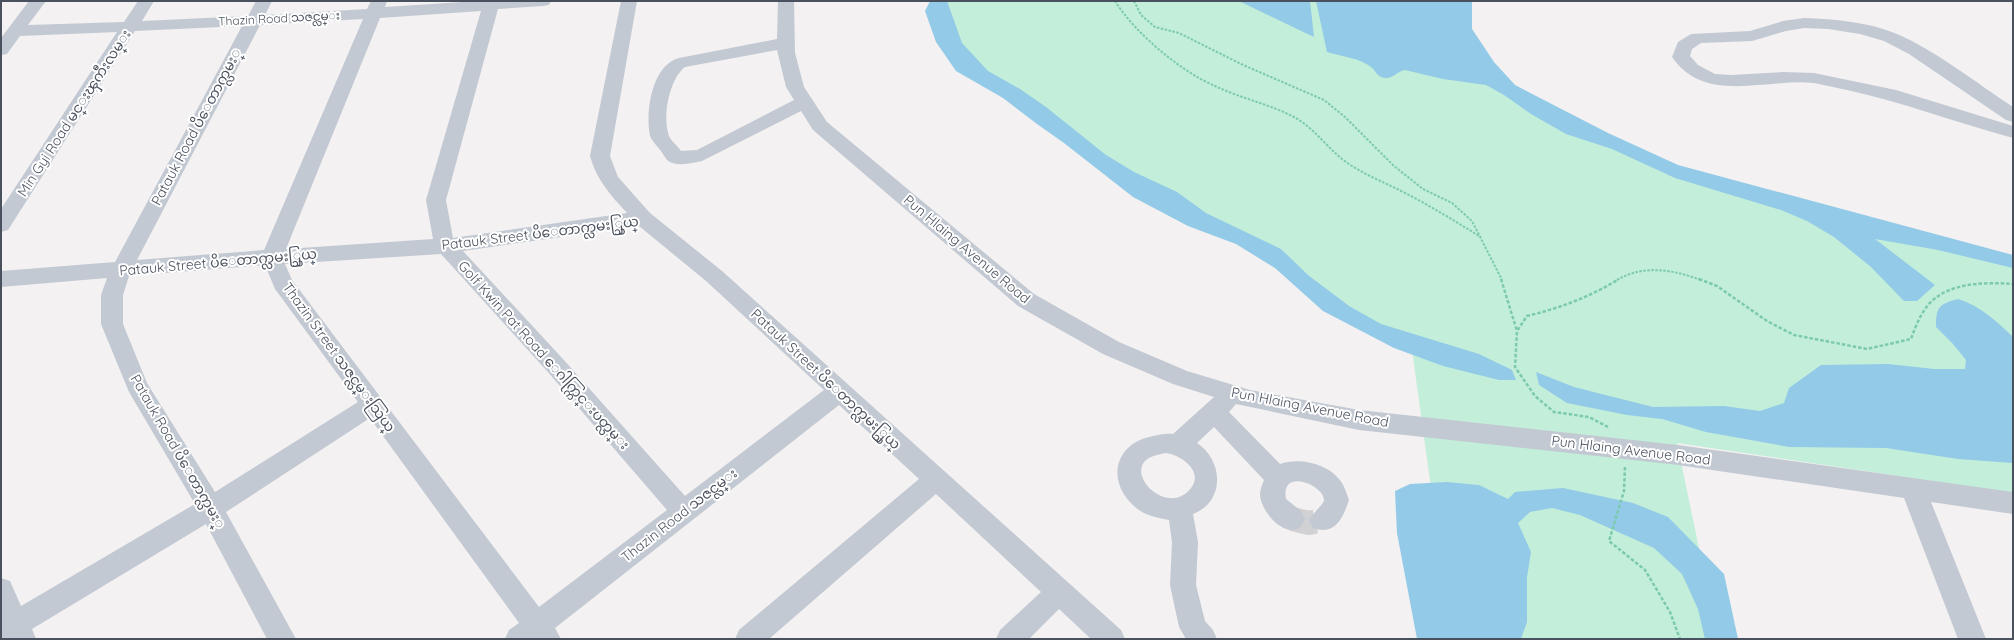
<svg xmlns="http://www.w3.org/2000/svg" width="2014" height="640" font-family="Quicksand,'Noto Sans Myanmar',sans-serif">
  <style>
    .green { fill: #c3eed9 }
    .water { fill: #92cae8 }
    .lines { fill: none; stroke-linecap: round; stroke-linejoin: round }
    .minor-tunnel { stroke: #d1d1d4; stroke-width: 24; stroke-dasharray: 24 12; stroke-linecap: butt }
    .path-far1 { stroke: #7ccaae; stroke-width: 2; stroke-dasharray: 2.5 1.5; stroke-linecap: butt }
    .path { stroke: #7ccaae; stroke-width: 2.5; stroke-dasharray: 3.5 2; stroke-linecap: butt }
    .minor { fill: #c3c9d2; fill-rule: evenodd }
    .labels { text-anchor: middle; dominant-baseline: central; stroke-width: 4; stroke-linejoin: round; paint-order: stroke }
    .far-street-label { font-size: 12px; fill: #4a515e; stroke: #fff }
    .street-label { font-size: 14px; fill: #4a515e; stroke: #fff }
  </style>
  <rect width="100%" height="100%" fill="#f3f1f1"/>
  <path class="green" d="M 940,1 L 1455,1 L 1483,73 L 1678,172 L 2013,261 L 2013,493 L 1677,443 L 1718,639 L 1452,639 L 1411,343 L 1342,313 L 1257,250 L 1143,187 L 971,68 Z"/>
  <path class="water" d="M 930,1 L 947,1 L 962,43 L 988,71 L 1020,89 L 1046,107 L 1106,155 L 1134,172 L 1177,192 L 1206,213 L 1281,249 L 1308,275 L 1349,306 L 1381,324 L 1479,354 L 1512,370 L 1516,380 L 1499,380 L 1443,366 L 1394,348 L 1323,311 L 1275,268 L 1236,244 L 1188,226 L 1133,197 L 1064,143 L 1037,124 L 1003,98 L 956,71 L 936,42 L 925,11 Z
    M 1238,1 L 1310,1 L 1314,37 L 1243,3 Z
    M 1316,1 L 1472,1 L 1472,29 L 1494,62 L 1515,85 L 1608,133 L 1678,165 L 2013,255 L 2013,268 L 1938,250 L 1875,239 L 1935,285 L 1917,301 L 1904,301 L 1871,267 L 1834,237 L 1807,221 L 1781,210 L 1675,178 L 1612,149 L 1566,134 L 1531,114 L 1504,95 L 1486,85 L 1443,79 L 1405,70 C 1398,71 1392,79 1385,78 C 1377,77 1376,71 1371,67 C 1360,58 1340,56 1327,52 Z
    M 1958,299 C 1981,306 1996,321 2013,337 L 2013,463 L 1958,459 L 1886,448 L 1789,447 L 1706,432 L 1662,419 L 1627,415 L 1567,403 L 1539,385 L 1536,372 L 1574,387 L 1653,407 L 1724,406 L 1760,411 L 1784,403 L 1789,388 L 1821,365 L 1888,364 L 1934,369 L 1965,369 L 1966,360 L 1953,344 L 1936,327 C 1936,307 1939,304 1958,299 Z
    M 1447,482 L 1479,485 L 1508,499 L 1515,492 L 1563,488 L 1633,503 L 1668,517 L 1724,574 L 1738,639 L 1705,639 L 1698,609 L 1682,574 L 1654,548 L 1580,515 L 1552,508 L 1530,512 L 1518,523 L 1531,552 L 1527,577 L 1527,622 L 1521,639 L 1417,639 L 1397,533 L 1395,491 L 1410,484 Z"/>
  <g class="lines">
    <path class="minor-tunnel" d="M 1292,519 L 1309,523 L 1322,520"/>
    <path class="path-far1" d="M 1115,1 C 1135,33 1180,71 1215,86 C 1240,98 1269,104 1294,117 C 1316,129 1330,152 1349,164 C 1367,176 1386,183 1405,193 C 1431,206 1456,222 1481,237
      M 1134,1 L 1141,15 L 1155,27 L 1179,33 L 1241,64 L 1324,100 L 1345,117 L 1394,166 L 1423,189 L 1452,203 L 1472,221 L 1502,280
      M 1617,280 C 1644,264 1674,270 1701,280"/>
    <path class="path" d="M 1501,279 L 1517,331
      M 1699,279 L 1717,286 L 1767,321 L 1794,335 L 1867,349 L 1911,339 C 1915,328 1920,315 1928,305 C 1948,282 1985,282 2013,284
      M 1608,427 L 1589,417 L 1554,412 L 1535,396 L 1515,367 L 1517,331 L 1527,316 C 1560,308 1590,297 1619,279
      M 1625,467 L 1624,491 L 1609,541 L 1645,570 L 1670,612 L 1680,639"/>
    <path class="minor" d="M 29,1 L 46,1 L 28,25 L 124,22 L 138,1 L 154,1 L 142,21 L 248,16 L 256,1 L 272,1 L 265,15 L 367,9 L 371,1 L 387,1 L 385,7 L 478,1 L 551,1 L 549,5 L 543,6 L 498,9 L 446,200 L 453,238 L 627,213 C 611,196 596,179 590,156 L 621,1 L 637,1 L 610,156 L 618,177 L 650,213 L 722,271 L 1121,630 L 1125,639 L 1091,639 L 1059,609 L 1029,639 L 996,639 L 1000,630 L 1041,592 L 936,494 L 769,639 L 735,639 L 739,630 L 919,479 L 839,405 L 555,628 L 561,639 L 505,639 L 509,630 L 519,623 L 370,418 L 226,512 L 296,639 L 267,639 L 206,524 L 32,629 L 36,639 L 1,639 L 1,578 L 10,581 L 21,606 L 195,504 L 129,392 L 101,324 L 101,295 L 107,278 L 1,287 L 1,271 L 115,262 L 242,26 L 135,31 L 8,230 L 1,232 L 1,209 L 117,32 L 20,36 L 7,54 L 1,55 L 1,38 ZM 481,11 L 426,200 L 433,239 L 286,249 L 380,18 ZM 363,19 L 264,250 L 137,260 L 260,25 ZM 639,226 L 706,281 L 824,390 L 685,496 L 563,359 L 463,251 ZM 441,254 L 547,371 L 667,510 L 539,607 L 292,280 L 285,264 ZM 265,265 L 275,289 L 358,402 L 215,492 L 147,383 L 123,324 L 123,295 L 129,276 Z
      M 778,1 L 794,1 L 795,53 L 804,87 L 827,122 L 1034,294 L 1119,342 L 1187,371 L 1250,390 L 1359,410 L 1678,445 L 2013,492 L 2013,514 L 1931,502 L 1986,639 L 1958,639 L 1904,498 L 1678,465 L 1359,430 L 1236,404 L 1229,412 L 1280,464 C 1300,457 1330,464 1342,483 C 1345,488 1347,495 1349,500 C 1343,518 1335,536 1313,528 L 1309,520 C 1312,514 1324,504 1324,500 C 1324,485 1280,467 1286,499 L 1301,511 L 1305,519 L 1301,527 C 1299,528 1295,530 1292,530 C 1277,530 1261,509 1260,495 C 1260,490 1262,485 1264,480 L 1214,427 L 1197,443 C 1223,460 1226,501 1193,514 L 1198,542 L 1196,585 L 1205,621 L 1213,630 L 1217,639 L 1186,639 L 1179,627 L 1170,585 L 1172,542 L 1169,520 C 1157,518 1144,515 1135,507 C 1107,483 1113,446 1149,437 C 1158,435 1165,433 1173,434 L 1214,397 L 1173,384 L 1103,354 L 1018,306 L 813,130 L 801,111 L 702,161 C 692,163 678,167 668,161 C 666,159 663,154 661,151 C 657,146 652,141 650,136 C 645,112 652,65 679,58 L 777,39 ZM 777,50 L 786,87 L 794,100 L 697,150 L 681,151 C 678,146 671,141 669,136 C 662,118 669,79 685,67 ZM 1166,453 C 1181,455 1204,471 1191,488 C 1167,519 1121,471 1151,457 C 1155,455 1161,454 1166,453 Z
      M 1804,18 C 1834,19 1869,22 1897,34 C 1935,50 1978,84 2013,107 L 2013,122 L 2006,120 L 1909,54 L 1884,41 L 1860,34 L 1828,29 L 1804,28 L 1786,31 L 1752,41 L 1701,43 L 1692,49 L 1690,56 L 1698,65 L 1715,74 L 1731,75 L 1783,72 L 1814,73 L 1896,90 L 2013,126 L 2013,138 C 1957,123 1903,102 1847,90 C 1836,88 1825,85 1814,83 C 1766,78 1705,105 1672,57 L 1678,42 L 1691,34 L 1750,31 L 1783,21 Z"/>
  </g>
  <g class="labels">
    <g class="far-street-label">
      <text transform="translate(279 18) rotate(-3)">Thazin Road သဇင္လမ္း</text>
    </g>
    <g class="street-label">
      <text transform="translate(74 113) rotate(-57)">Min Gyi Road မင္းၾကီးလမ္း</text>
      <text transform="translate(196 127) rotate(-62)">Patauk Road ပိေတာက္လမး္</text>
      <text transform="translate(540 233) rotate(-7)">Patauk Street ပိေတာက္လမး္သြယ္</text>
      <text transform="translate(967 249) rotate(40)">Pun Hlaing Avenue Road</text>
      <text transform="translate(218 262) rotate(-5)">Patauk Street ပိေတာက္လမး္သြယ္</text>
      <text transform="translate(544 355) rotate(48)">Golf Kwin Pat Road ေဂါက္ကြင္းပတ္လမ္း</text>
      <text transform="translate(339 357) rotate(54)">Thazin Street သဇင္လမ္းသြယ္</text>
      <text transform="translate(826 379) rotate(43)">Patauk Street ပိေတာက္လမး္သြယ္</text>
      <text transform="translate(1310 407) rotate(11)">Pun Hlaing Avenue Road</text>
      <text transform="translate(1631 450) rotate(7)">Pun Hlaing Avenue Road</text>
      <text transform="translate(178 451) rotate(60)">Patauk Road ပိေတာက္လမး္</text>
      <text transform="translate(679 515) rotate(-38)">Thazin Road သဇင္လမ္း</text>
    </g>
  </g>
  <rect width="2014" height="640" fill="none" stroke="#4a515e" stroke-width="4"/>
</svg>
